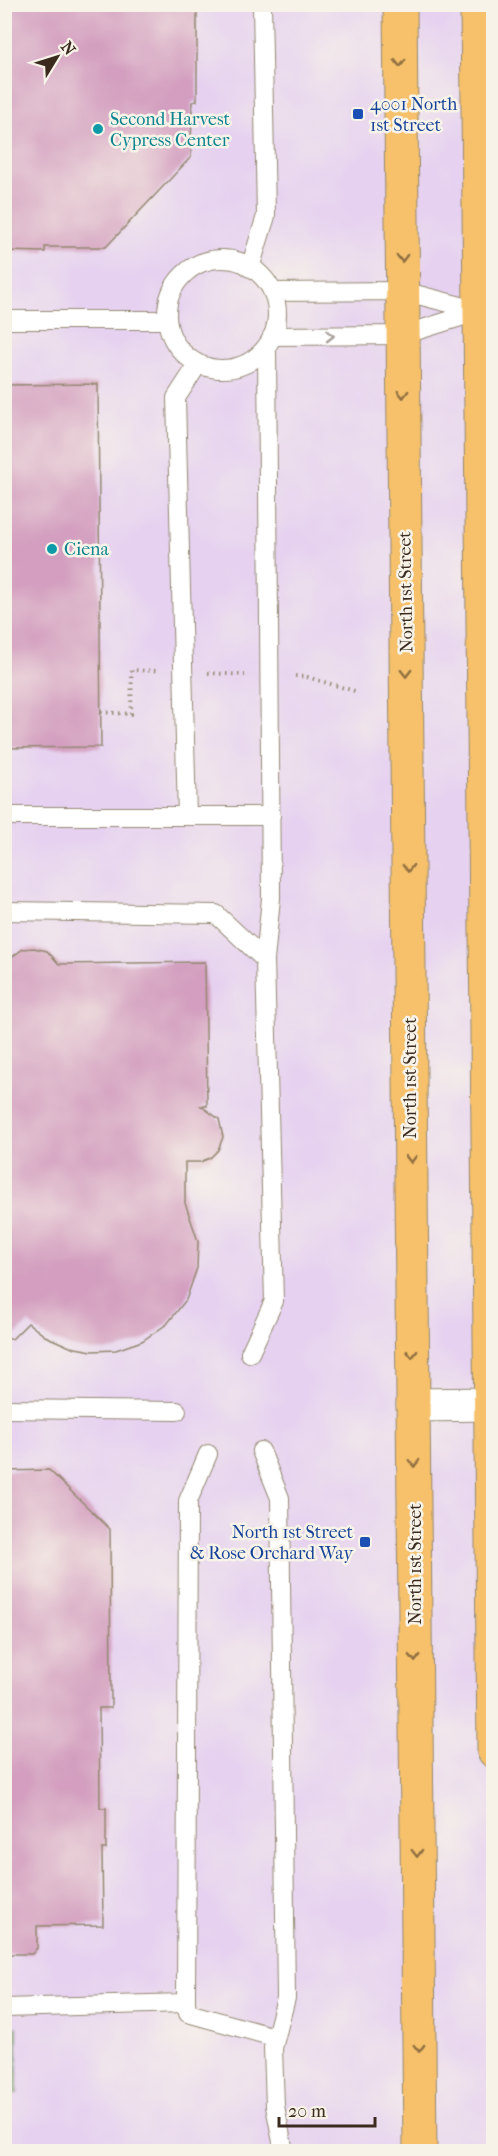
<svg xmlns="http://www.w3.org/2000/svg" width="498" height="2156" font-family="'IM FELL French Canon',serif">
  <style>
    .built { fill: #e6d2f0 }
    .green { fill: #8eca7f; stroke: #647a4e; stroke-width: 1.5 }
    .building { fill: #d39ebf }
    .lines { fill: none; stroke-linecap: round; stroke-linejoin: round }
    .service-casing { stroke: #948873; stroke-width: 20 }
    .tertiary-casing { stroke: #948873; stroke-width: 35 }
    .primary-casing { stroke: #948873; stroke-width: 35 }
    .path { stroke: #948873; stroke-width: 4; stroke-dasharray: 1.5 4.5; stroke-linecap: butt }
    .service { stroke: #fff; stroke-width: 18 }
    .tertiary { stroke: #fff; stroke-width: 33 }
    .primary { stroke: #f6c16b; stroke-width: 33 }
    .oneway { stroke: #8f6e41 }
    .oneway2 { stroke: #a79f9a }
    .transit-dot { fill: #1a4fb4; stroke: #f7f3e8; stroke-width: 2 }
    .culture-dot { fill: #0f9aa8; stroke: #f7f3e8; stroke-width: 2 }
    .labels { text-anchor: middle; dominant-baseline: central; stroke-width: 5; stroke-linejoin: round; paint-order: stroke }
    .transit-label { font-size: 18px; fill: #164399; stroke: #f7f3e8; text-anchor: start }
    .culture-label { font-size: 18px; fill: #0d838f; stroke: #f7f3e8; text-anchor: start }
    .street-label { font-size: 18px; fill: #3b2a1e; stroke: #f7f3e8 }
  </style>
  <rect width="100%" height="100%" fill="#f7f3e8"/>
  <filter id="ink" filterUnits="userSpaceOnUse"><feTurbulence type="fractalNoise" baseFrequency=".0167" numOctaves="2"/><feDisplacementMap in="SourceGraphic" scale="12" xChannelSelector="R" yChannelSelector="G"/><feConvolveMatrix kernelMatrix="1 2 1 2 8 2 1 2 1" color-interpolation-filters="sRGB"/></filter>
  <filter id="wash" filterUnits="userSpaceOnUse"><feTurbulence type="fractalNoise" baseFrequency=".008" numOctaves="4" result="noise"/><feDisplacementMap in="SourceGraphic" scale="24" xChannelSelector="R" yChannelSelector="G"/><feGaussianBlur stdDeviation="1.35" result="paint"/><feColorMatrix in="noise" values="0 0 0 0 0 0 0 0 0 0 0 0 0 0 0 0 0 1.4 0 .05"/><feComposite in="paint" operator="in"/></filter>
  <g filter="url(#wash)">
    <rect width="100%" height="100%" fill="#ede5c8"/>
    <path class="built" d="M 5,5 L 493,5 L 493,2151 L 5,2151 Z"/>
    <path class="green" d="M 5,2027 L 17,2027 L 17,2093 L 5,2093 Z"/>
    <g id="blocks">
      <path class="building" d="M 4,4 L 197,4 L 197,101 L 192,102 L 191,157 L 106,247 L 45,247 L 45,252 L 4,251 Z
        M 98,384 L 101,747 L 4,748 L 4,385 Z
        M 34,948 L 47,951 L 59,964 L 205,962 L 207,1106 L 201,1106 L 219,1119 L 223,1137 L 218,1150 L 210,1158 L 200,1162 L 185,1162 L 185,1203 L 198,1241 L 197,1268 L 186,1300 L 167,1324 L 142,1341 L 116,1350 L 92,1351 L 70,1347 L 45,1336 L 28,1323 L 12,1339 L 4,1339 L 4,980 L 6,967 L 12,957 L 23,949 Z
        M 49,1470 L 110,1529 L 111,1708 L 99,1708 L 100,1808 L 106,1808 L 106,1849 L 102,1849 L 103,1925 L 37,1926 L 37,1948 L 32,1954 L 4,1954 L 4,1471 Z"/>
    </g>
  </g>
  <g filter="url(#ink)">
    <use href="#blocks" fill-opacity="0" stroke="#948873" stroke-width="1.5"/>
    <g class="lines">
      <defs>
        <path id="service" d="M167 314a55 55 0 1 1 110 0a55 55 0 1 1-110 0Z
          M 250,268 L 266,216 L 262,4
          M 272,292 L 403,291 L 480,311
          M 4,320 L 167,320
          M 272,336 L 403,335 L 480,311
          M 4,816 L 271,816
          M 187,816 L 176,398 L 198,364
          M 4,911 L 216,914 L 265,960 L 274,1301 L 250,1353
          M 265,960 L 271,898 L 267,346
          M 4,1409 L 177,1411
          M 261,1451 L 280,1498 L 286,1998 L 273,2048 L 275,2106 L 284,2152
          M 208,1454 L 188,1501 L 186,2003 L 188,2013 L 274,2037
          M 4,2008 L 186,2003"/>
        <path id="tertiary" d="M 413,1405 L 494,1404"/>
        <path id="primary" d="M 400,4 L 420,2152
          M 477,4 L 494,1751"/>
      </defs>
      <use href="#service" class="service-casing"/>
      <use href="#tertiary" class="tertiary-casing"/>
      <use href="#primary" class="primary-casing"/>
      <path class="path" d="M 208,673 L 245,675
        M 295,676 L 307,677 L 358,692
        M 101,712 L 131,714 L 132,670 L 158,671"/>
      <use href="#service" class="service"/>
      <use href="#tertiary" class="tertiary"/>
      <use href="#primary" class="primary"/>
    </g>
    <defs><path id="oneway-chevron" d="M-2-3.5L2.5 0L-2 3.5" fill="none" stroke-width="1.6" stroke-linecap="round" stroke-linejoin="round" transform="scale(1.5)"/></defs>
    <g class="oneway">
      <use href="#oneway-chevron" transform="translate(400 63) rotate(89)"/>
      <use href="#oneway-chevron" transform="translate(402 258) rotate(89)"/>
      <use href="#oneway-chevron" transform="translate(403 394) rotate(89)"/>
      <use href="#oneway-chevron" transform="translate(406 673) rotate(89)"/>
      <use href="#oneway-chevron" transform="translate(408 868) rotate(89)"/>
      <use href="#oneway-chevron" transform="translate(411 1159) rotate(90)"/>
      <use href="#oneway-chevron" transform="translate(412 1354) rotate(89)"/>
      <use href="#oneway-chevron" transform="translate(414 1463) rotate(89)"/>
      <use href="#oneway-chevron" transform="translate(415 1658) rotate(89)"/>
      <use href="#oneway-chevron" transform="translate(417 1853) rotate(89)"/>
      <use href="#oneway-chevron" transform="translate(419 2048) rotate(89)"/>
    </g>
    <use class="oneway2" href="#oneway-chevron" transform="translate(330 336)"/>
  </g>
  <g class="transit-dot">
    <rect x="352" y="108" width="12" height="12" rx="3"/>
    <rect x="359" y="1536" width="12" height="12" rx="3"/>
  </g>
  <g class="culture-dot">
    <circle cx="98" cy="129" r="6"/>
    <circle cx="52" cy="549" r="6"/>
  </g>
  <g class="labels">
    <g class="transit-label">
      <text x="370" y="104">4001 North<tspan x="370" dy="21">1st Street</tspan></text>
      <text x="353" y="1532" text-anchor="end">North 1st Street<tspan x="353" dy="21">&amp; Rose Orchard Way</tspan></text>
    </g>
    <g class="culture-label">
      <text x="110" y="119">Second Harvest<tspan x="110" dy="21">Cypress Center</tspan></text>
      <text x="64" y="549">Ciena</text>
    </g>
    <g class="street-label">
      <text transform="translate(406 592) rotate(-91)">North 1st Street</text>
      <text transform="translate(410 1078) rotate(-90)">North 1st Street</text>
      <text transform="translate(415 1564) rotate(-90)">North 1st Street</text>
    </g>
  </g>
  <rect width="498" height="2156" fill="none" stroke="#f7f3e8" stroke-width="24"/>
  <g transform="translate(57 57) rotate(52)" stroke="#f7f3e8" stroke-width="4.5" paint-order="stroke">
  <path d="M0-4.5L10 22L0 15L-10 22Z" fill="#3b2a1e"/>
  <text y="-9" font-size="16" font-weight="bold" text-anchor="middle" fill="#3b2a1e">N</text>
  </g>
  <path d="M279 2117v9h96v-9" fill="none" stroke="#3b2a1e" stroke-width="3"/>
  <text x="288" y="2117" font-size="18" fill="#3b2a1e" stroke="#f7f3e8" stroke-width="4.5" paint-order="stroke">20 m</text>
</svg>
